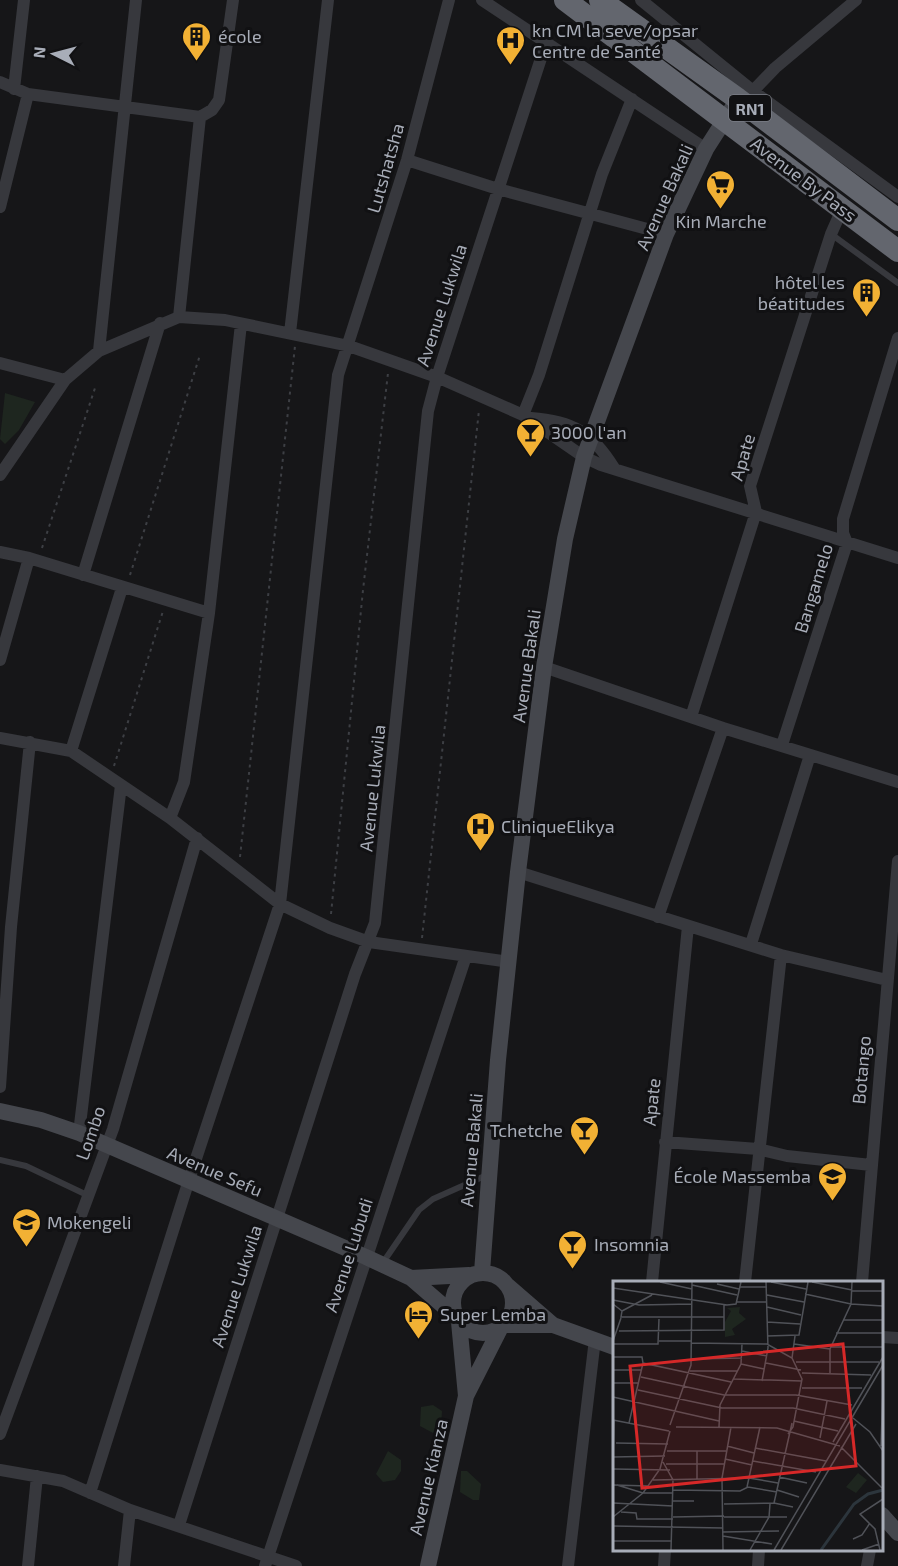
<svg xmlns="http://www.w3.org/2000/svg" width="898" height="1566" font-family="'Exo 2',sans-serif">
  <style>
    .green { fill: #1e261f }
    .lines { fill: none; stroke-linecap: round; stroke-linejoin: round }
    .path { stroke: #3d3f44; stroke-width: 2; stroke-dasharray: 3 4.5; stroke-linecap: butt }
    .lane { stroke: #37383d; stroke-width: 6 }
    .street { stroke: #37383d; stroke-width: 12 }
    .secondary { stroke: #45474d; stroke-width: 16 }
    .highway { stroke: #63666e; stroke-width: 22 }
    .labels { text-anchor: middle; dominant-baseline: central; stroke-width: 6; stroke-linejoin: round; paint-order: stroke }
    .shield { fill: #111113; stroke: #7b7e86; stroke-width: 1.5 }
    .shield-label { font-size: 16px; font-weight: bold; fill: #a8adb8 }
    .poi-label { font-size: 18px; fill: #a8adb8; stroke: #111113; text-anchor: start }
    .street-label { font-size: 18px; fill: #a8adb8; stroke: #111113 }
    .inset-river { fill: none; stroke: #2c353c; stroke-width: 3 }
    .inset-road { fill: none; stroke: #505258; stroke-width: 1.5 }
    .view { fill: #d62828; fill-opacity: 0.15; stroke: #d62828; stroke-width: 3 }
    .inset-edge { fill: none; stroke: #a8adb8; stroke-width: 3 }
  </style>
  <rect width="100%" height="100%" fill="#161618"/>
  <path class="green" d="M 5,393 L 35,402 L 19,430 L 5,444 L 0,439 Z
    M 433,1405 L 442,1411 L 441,1427 L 433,1433 L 420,1426 L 421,1407 Z
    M 388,1451 L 401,1460 L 401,1471 L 395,1480 L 383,1482 L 376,1474 Z
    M 461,1471 L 467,1471 L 481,1484 L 479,1500 L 473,1500 L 460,1492 Z"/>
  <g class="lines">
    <path class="path" d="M 42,548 L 96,385
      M 130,575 L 200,355
      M 114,766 L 163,611
      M 240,857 L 295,346
      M 331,914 L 363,590 L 388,373
      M 422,938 L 479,410"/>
    <path class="lane" d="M 831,234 L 898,283
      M 0,1160 L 26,1166 L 87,1195
      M 382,1264 L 419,1210 L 433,1199 L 487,1175"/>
    <path class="street" d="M 482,0 L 706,149
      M 641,0 L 753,91 L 898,197
      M 0,82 L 28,94 L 200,117
      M 14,89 L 24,0
      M 753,91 L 775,68 L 856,0
      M 200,117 L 212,110 L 219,100 L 233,0
      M 407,160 L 498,189 L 666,234
      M 0,207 L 28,94
      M 179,317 L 200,117
      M 290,333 L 328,0
      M 99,351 L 136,0
      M 0,363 L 65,380
      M 523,415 L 539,375 L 602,174 L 632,99
      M 531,418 C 572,421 592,432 614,468
      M 0,475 L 65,380 L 99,351 L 179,317 L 225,320 L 349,346 L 437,377 L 523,415 L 584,457 L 601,465 L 898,558
      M 0,552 L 29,558 L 209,613
      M 83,575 L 160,323
      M 0,660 L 29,558
      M 544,667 L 723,728 L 898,782
      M 691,717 L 756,512 L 750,486 L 831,234 L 843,207
      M 0,738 L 71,751 L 170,818 L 280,904 L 330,928 L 369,942 L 510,962
      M 782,745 L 847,543 L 843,533 L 843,519 L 898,338
      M 71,751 L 122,588
      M 170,818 L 184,782 L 209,613 L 241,324
      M 518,872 L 781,955 L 887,980
      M 658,917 L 723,728
      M 751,944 L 810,755
      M 0,1087 L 11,927 L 30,742
      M 79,1133 L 121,785
      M 665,1142 L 758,1149 L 787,1156 L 871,1165
      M 652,1282 L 688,926
      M 745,1282 L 781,955
      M 862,1282 L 898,861
      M 882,1337 L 898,1338
      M 0,1434 L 113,1129 L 197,838
      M 0,1470 L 63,1481 L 130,1510 L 296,1566
      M 90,1493 L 189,1180 L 280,904 L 338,375 L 407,160 L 449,0
      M 179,1525 L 355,974 L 375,923 L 428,411 L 437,377 L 546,43
      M 28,1566 L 37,1476
      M 124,1566 L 130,1510
      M 265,1566 L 466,956
      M 568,1566 L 595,1339
      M 664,1566 L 665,1550
      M 758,1566 L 759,1550
      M 867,1566 L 870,1550"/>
    <path class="secondary" d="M 0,1111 L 41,1120 L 79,1133 L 366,1257 L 411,1278 L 455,1316
      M 482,1272 L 498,1060 L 518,872 L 544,667 L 565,539 L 584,457 L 666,234 L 706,149 L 738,99
      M453 1303a30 30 0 1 1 60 0a30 30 0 1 1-60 0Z
      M 411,1278 L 469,1275
      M 508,1286 L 553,1325
      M 504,1325 L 553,1325 L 614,1347
      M 466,1396 L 501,1327
      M 882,1515 L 898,1533
      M 428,1566 L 466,1396 L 459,1322"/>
    <path class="highway" d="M 565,0 L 898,251
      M 600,0 L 738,99 L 898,220"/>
  </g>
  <defs>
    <symbol id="building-pin" viewBox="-11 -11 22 30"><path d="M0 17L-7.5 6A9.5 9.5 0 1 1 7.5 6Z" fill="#f2b134" stroke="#111113"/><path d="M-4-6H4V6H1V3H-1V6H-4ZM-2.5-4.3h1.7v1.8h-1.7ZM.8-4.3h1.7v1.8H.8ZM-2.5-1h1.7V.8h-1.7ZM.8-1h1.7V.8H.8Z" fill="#111"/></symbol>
    <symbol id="hospital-pin" viewBox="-11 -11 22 30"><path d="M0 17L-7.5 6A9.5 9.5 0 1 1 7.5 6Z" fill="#f2b134" stroke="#111113"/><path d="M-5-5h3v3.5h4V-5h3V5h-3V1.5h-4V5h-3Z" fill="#111"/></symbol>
    <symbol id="supermarket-pin" viewBox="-11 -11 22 30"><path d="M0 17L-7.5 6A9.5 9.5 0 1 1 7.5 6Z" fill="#f2b134" stroke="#111113"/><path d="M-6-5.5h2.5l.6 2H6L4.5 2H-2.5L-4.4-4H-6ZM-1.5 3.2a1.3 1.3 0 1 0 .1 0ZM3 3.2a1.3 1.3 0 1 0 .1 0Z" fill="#111"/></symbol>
    <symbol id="bar-pin" viewBox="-11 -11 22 30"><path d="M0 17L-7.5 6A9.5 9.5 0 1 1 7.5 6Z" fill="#f2b134" stroke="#111113"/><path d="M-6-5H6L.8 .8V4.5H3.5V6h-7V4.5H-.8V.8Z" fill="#111"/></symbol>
    <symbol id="school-pin" viewBox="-11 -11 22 30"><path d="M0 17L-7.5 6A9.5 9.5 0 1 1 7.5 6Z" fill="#f2b134" stroke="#111113"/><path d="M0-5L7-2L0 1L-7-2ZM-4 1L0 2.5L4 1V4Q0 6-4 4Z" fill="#111"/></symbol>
    <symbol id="hotel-pin" viewBox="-11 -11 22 30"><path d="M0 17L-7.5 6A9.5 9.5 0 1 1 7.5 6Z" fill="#f2b134" stroke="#111113"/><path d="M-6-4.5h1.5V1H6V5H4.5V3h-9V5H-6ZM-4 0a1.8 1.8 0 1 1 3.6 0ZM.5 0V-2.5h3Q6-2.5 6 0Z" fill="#111"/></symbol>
  </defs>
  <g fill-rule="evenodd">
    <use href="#building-pin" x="180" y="20" width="33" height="45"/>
    <use href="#hospital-pin" x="494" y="24" width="33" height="45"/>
    <use href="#supermarket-pin" x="704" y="168" width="33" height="45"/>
    <use href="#building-pin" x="850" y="276" width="33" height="45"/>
    <use href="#bar-pin" x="514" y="416" width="33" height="45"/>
    <use href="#hospital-pin" x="464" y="810" width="33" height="45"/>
    <use href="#bar-pin" x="568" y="1114" width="33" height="45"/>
    <use href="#school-pin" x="816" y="1160" width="33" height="45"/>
    <use href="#school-pin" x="10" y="1206" width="33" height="45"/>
    <use href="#bar-pin" x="556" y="1228" width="33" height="45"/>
    <use href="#hotel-pin" x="402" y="1298" width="33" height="45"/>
  </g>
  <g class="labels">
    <rect class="shield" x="729" y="95" width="42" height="26" rx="4.5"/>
    <g class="shield-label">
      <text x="750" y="108">RN1</text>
    </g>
    <g class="poi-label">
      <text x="532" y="30">kn CM la seve/opsar<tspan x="532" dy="21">Centre de Santé</tspan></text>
      <text x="218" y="36">école</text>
      <text x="721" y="221" text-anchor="middle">Kin Marche</text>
      <text x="845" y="282" text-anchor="end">hôtel les<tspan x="845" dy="21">béatitudes</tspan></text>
      <text x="551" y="432">3000 l'an</text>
      <text x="501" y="826">CliniqueElikya</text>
      <text x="563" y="1130" text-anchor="end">Tchetche</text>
      <text x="811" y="1176" text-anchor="end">École Massemba</text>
      <text x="47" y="1222">Mokengeli</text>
      <text x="594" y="1244">Insomnia</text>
      <text x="440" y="1314">Super Lemba</text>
    </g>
    <g class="street-label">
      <text transform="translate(385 168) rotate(-74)">Lutshatsha</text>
      <text transform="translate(804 179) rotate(37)">Avenue By Pass</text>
      <text transform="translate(664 197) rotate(-66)">Avenue Bakali</text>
      <text transform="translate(441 305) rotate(-72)">Avenue Lukwila</text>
      <text transform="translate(742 457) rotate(-74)">Apate</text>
      <text transform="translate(813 588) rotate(-73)">Bangamelo</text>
      <text transform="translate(526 666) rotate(-82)">Avenue Bakali</text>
      <text transform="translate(372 788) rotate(-84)">Avenue Lukwila</text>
      <text transform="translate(861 1070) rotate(-85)">Botango</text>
      <text transform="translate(651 1102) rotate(-84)">Apate</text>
      <text transform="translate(90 1133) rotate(-71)">Lombo</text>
      <text transform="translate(471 1150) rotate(-85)">Avenue Bakali</text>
      <text transform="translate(215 1171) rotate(23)">Avenue Sefu</text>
      <text transform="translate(348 1255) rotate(-72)">Avenue Lubudi</text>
      <text transform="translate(236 1286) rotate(-72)">Avenue Lukwila</text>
      <text transform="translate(428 1477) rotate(-77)">Avenue Kianza</text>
    </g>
  </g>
  <g transform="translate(613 1281)">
    <rect width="270" height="270" fill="#161618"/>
    <path d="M 127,26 L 126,32 L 133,38 L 119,48 L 122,54 L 112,56 L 112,41 L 118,30 L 114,27 ZM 245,192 L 254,199 L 243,212 L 233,206 Z" fill="#1e261f"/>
    <path class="inset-river" d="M 208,269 L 241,223 L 255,213 L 270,209"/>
    <path class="inset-road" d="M 47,1 L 79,8M 158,1 L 193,8M 199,1 L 239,9M 104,3 L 126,8M 79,4 L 124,14M 127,6 L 154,6M 0,7 L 114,24 L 123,23 L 128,1M 239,10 L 270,10M 192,13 L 238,23 L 270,25M 154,14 L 191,21M 0,19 L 26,24 L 79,23M 124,21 L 154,21M 0,23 L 9,30 L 8,36 L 111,36M 154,26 L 188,34M 9,30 L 39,14M 230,39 L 270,39M 154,41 L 187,43M 6,50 L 111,49 L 111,24M 223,52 L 270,52M 154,55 L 186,54 L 195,1M 0,60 L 8,37M 46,60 L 78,60M 78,62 L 154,63 L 179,77 L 189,98 L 180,146 L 175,153M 0,63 L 45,63 L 46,38M 181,63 L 217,68M 218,66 L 270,66M 129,70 L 154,75M 0,76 L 29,76 L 30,82 L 118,101M 179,77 L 182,55M 78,78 L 129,77M 183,81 L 266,81M 153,82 L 188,89M 128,83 L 151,88M 0,89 L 29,89M 77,90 L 125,90M 189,92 L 258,94M 217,92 L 217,68 L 238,23 L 239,1M 28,96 L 111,114 L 183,114 L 239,124M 121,98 L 189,100M 149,100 L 155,67 L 153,1M 0,102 L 25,102M 189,107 L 249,107M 25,109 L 109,127 L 180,127 L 232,138M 0,116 L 106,140M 240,137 L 257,151 L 270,170M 0,139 L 56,150M 181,140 L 225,150M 16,142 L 30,82M 57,144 L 78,84 L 79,1M 63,146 L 164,147 L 227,165M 106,146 L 107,124 L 128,83 L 129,63M 207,157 L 214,120M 220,161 L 270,76M 3,162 L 55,163M 114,165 L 141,172M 268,165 L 270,106M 228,166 L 269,207M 142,167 L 213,180M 54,170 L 113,170M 0,176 L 52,175M 112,178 L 139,184M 140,180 L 203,191M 0,181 L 1,140M 50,181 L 60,199 L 58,269M 53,183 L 111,183M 0,188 L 57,189M 166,196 L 194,202M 84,198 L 84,170M 40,199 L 136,197 L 165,202M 0,204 L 36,205M 4,204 L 30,212 L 60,212M 134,206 L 147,146M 60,209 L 127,210 L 135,206 L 164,211M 164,209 L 186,216M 60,220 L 81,220M 0,222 L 60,225M 161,222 L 179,142M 111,223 L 161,222 L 180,226M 8,231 L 23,232 L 24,238 L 60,238M 0,236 L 30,212 L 47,188 L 57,150M 60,236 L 111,235M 111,236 L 174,236M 0,245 L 110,247M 110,251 L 166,250M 110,255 L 159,263M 240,258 L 249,254 L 257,242M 0,260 L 58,260M 110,269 L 109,197 L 118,146M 137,269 L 156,236 L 157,223M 161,269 L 270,84M 168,269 L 243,143M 249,269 L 266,263M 267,269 L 262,248 L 247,233 L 270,218"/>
    <path class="view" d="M 230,63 L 243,185 L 29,207 L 17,85 Z"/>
    <rect width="270" height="270" class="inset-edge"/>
  </g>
  <g transform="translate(54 54) rotate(276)" stroke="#111113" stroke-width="4.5" paint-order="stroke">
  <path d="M0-4.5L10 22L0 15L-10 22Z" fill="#a8adb8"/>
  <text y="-9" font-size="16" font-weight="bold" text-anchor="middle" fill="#a8adb8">N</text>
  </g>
</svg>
